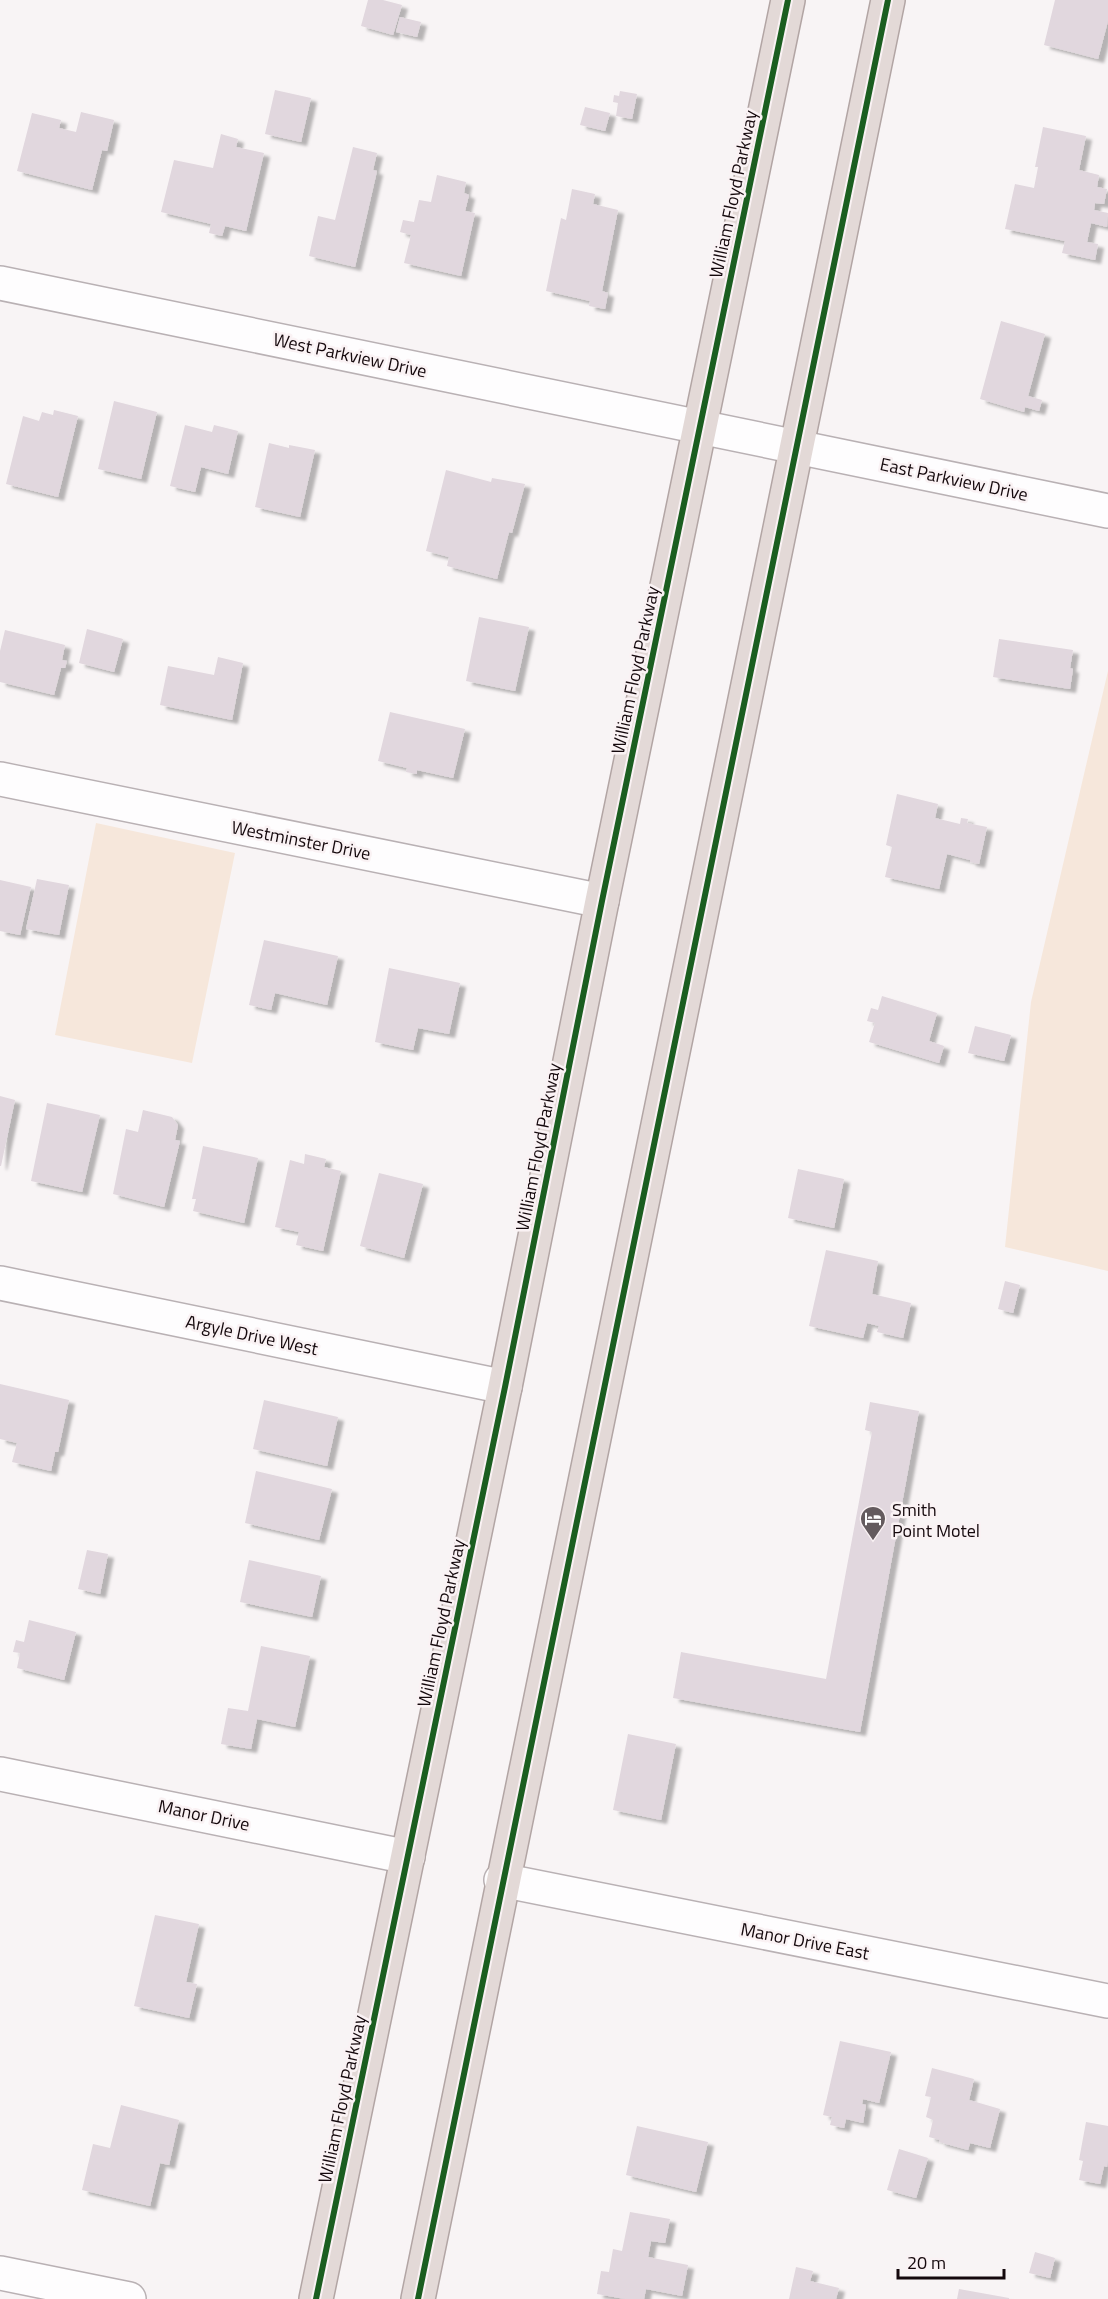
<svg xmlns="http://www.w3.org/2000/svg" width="1108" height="2299" font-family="'Titillium Web',sans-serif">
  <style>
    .green { fill: #f6e7db }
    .building { fill: #e1d7de; filter: url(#shadow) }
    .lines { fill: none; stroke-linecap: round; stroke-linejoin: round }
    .minor-casing { stroke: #b9b1b4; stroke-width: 36 }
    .highway-casing { stroke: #b2a5a4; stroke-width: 36 }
    .minor { stroke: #fefdfe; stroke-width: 33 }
    .highway { stroke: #e3d9d7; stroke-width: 33 }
    .cycleway-casing { stroke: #faf2f4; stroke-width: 10 }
    .cycleway { stroke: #1b5e20; stroke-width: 6 }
    .labels { text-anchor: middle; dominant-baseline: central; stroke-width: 5; stroke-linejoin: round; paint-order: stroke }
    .street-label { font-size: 18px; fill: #14080c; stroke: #faf2f4 }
    .poi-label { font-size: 18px; fill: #14080c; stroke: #faf2f4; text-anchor: start }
  </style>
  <defs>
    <filter id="shadow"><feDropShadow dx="6" dy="4" stdDeviation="1.5" flood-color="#0004"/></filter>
  </defs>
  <rect width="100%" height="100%" fill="#f8f4f5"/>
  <path class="green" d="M 1108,671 L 1108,1271 L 1005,1247 L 1031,1002 Z
    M 96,823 L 235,853 L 192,1063 L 55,1035 Z"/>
  <path class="building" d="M 368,0 L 383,0 L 402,5 L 393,35 L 361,26 Z
    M 1055,0 L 1108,0 L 1108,21 L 1098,59 L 1044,45 Z
    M 400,17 L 421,22 L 417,37 L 396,32 Z
    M 275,90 L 311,98 L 301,142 L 265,134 Z
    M 620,91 L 637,94 L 632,119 L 616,116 L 618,103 L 613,102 L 614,95 L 619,96 Z
    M 585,107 L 610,113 L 605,131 L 580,125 Z
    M 81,112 L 114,120 L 107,151 L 102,150 L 92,190 L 17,171 L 32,113 L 61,120 L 59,128 L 76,132 Z
    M 1043,127 L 1086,136 L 1079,170 L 1099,175 L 1097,187 L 1107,189 L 1104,204 L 1095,203 L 1094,210 L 1108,213 L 1107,227 L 1091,223 L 1087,242 L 1098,244 L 1095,260 L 1062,253 L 1065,241 L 1005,229 L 1015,184 L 1034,188 L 1038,167 L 1035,167 Z
    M 221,134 L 238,139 L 236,147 L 264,153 L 246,231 L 225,226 L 222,236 L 209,233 L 211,224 L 161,212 L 174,160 L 213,168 Z
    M 353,147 L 377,153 L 373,170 L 377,171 L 355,267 L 309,256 L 318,216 L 335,220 Z
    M 437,175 L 466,182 L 464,193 L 469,195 L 465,211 L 475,213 L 461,276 L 404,263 L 411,235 L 400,232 L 403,220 L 414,222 L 419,200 L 431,202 Z
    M 572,189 L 595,194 L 593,204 L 618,210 L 602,291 L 608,293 L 605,309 L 589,306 L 590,301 L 546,291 L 561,218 L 566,220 Z
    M 1001,321 L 1045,334 L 1028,396 L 1042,400 L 1039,411 L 1025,407 L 1024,412 L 980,399 Z
    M 114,401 L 157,412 L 141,479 L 98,469 Z
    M 54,410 L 78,416 L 58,497 L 6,484 L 23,416 L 39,421 L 42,412 L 53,415 Z
    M 185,425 L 212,432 L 214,425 L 238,431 L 228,474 L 201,467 L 195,492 L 170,486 Z
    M 269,443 L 289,448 L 289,445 L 315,450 L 300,517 L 255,507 Z
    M 446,470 L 491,482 L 492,478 L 525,484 L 512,533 L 509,532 L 497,579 L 447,566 L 449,557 L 426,551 Z
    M 479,617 L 529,627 L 515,691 L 466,681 Z
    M 87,629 L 123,639 L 114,672 L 79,663 Z
    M 5,630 L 65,645 L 62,660 L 67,661 L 65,668 L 61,668 L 54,695 L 0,682 L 0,651 Z
    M 999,639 L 1073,650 L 1070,668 L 1073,669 L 1070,689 L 993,677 Z
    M 218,657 L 243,663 L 232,720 L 160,705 L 168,666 L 214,675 Z
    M 390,712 L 465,729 L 453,778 L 417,770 L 417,774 L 406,772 L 407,768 L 378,761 Z
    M 897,794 L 938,804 L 935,818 L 960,824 L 961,818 L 968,819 L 967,823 L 987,827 L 979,864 L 970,862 L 970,860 L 947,854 L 939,889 L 885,877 L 892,847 L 886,845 Z
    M 37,879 L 69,885 L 59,935 L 26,929 Z
    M 0,880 L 31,887 L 20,935 L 0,931 Z
    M 264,940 L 338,956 L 327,1005 L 275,993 L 271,1010 L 249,1005 Z
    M 389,968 L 460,983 L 449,1034 L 418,1028 L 413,1050 L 375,1042 Z
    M 882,996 L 937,1013 L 929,1041 L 944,1046 L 939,1063 L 869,1042 L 875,1023 L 867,1021 L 871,1008 L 878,1010 Z
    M 975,1026 L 1011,1035 L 1004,1061 L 968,1053 Z
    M 0,1096 L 15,1100 L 1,1166 L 0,1166 Z
    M 47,1103 L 100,1115 L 82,1192 L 31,1181 Z
    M 143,1110 L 172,1117 L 178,1125 L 175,1140 L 180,1141 L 164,1207 L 113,1194 L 126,1129 L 138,1132 Z
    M 203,1146 L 258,1158 L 244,1223 L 193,1211 L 196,1199 L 192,1199 Z
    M 305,1154 L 326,1159 L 324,1167 L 341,1171 L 323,1251 L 296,1245 L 299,1232 L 275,1227 L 290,1160 L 304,1164 Z
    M 798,1169 L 844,1179 L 834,1228 L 788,1218 Z
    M 379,1173 L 423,1184 L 404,1258 L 360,1246 Z
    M 826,1250 L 878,1261 L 872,1294 L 911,1303 L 903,1338 L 877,1332 L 879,1326 L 867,1323 L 863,1338 L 809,1326 Z
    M 1005,1281 L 1020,1285 L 1013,1313 L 998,1309 Z
    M 0,1384 L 69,1400 L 58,1452 L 55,1452 L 51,1471 L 12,1462 L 17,1443 L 0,1439 Z
    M 264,1400 L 338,1417 L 327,1466 L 253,1449 Z
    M 870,1402 L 919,1411 L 860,1732 L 673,1698 L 681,1652 L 826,1679 L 872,1432 L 865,1430 Z
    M 256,1471 L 332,1489 L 319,1540 L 245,1523 Z
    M 87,1550 L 108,1554 L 100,1594 L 78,1589 Z
    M 249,1560 L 321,1576 L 312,1617 L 240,1602 Z
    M 29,1620 L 76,1632 L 64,1680 L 17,1668 L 20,1653 L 13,1652 L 16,1640 L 24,1642 Z
    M 261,1646 L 310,1656 L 295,1727 L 257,1719 L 251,1749 L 221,1744 L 228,1708 L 248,1711 Z
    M 628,1734 L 676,1744 L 661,1820 L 613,1810 Z
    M 155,1915 L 199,1924 L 186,1982 L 197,1984 L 189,2018 L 134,2006 Z
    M 840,2041 L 891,2052 L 879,2103 L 863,2099 L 862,2104 L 866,2105 L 863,2123 L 846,2119 L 844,2128 L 830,2125 L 832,2117 L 823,2115 Z
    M 932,2068 L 974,2079 L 969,2100 L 1000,2109 L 990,2148 L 970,2143 L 968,2150 L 939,2142 L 940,2140 L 929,2137 L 933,2120 L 926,2117 L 931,2097 L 925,2096 Z
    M 121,2105 L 179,2120 L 169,2165 L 160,2163 L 150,2206 L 82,2190 L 93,2144 L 110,2148 Z
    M 1086,2122 L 1108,2126 L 1108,2161 L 1107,2167 L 1104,2166 L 1100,2184 L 1079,2180 L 1083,2161 L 1079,2160 Z
    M 637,2126 L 708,2142 L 696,2192 L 626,2175 Z
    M 899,2149 L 928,2158 L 916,2198 L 887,2190 Z
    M 630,2212 L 670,2219 L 665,2243 L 651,2241 L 648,2257 L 688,2265 L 682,2296 L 646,2289 L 644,2299 L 625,2299 L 597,2294 L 601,2271 L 609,2272 L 613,2249 L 622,2251 Z
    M 1035,2252 L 1055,2258 L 1050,2278 L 1029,2273 Z
    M 796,2267 L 813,2271 L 810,2281 L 839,2288 L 836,2299 L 789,2299 Z
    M 959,2289 L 1009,2298 L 1009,2299 L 957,2299 Z"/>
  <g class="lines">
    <defs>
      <path id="minor" d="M 0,283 L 1108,511
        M 0,779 L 602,901
        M 0,1283 L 505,1387
        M 0,1774 L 408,1857
        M 501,1880 L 1108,2001
        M 0,2273 L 129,2299"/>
      <path id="highway" d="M 316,2299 L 505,1387 L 602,901 L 788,0
        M 418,2299 C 570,1532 736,767 888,0"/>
    </defs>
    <use href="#minor" class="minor-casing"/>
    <use href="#highway" class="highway-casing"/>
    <use href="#minor" class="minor"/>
    <use href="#highway" class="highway"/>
    <defs>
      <path id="cycleway" d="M 316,2299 L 505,1387 L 602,901 L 788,0
        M 418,2299 C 570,1532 736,767 888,0"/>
    </defs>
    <use href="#cycleway" class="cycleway-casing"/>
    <use href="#cycleway" class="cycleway"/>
  </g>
  <defs>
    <symbol id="hotel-pin" viewBox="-11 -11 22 30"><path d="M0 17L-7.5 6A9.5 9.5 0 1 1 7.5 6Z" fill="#645b5e" stroke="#faf2f4"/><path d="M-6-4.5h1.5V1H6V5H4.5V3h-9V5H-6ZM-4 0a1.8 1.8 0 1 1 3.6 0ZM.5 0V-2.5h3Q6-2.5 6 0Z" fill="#fff"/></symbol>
  </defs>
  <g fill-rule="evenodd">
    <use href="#hotel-pin" x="858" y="1504" width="30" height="40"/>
  </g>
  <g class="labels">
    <g class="street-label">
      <text transform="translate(733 194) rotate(-78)">William Floyd Parkway</text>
      <text transform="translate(350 355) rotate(12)">West Parkview Drive</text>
      <text transform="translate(954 479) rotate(12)">East Parkview Drive</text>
      <text transform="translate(635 670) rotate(-78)">William Floyd Parkway</text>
      <text transform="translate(301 840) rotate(11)">Westminster Drive</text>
      <text transform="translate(538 1147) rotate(-79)">William Floyd Parkway</text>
      <text transform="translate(252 1335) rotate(12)">Argyle Drive West</text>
      <text transform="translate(441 1623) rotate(-78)">William Floyd Parkway</text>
      <text transform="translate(204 1815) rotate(12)">Manor Drive</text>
      <text transform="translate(805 1941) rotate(11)">Manor Drive East</text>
      <text transform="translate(342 2099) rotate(-78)">William Floyd Parkway</text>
    </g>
    <g class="poi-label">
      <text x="892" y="1509">Smith<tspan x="892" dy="21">Point Motel</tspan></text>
    </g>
  </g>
  <path d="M898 2269v9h106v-9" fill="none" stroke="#14080c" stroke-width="3"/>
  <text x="907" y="2269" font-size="18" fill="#14080c" stroke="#faf2f4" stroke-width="4.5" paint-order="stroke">20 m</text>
</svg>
